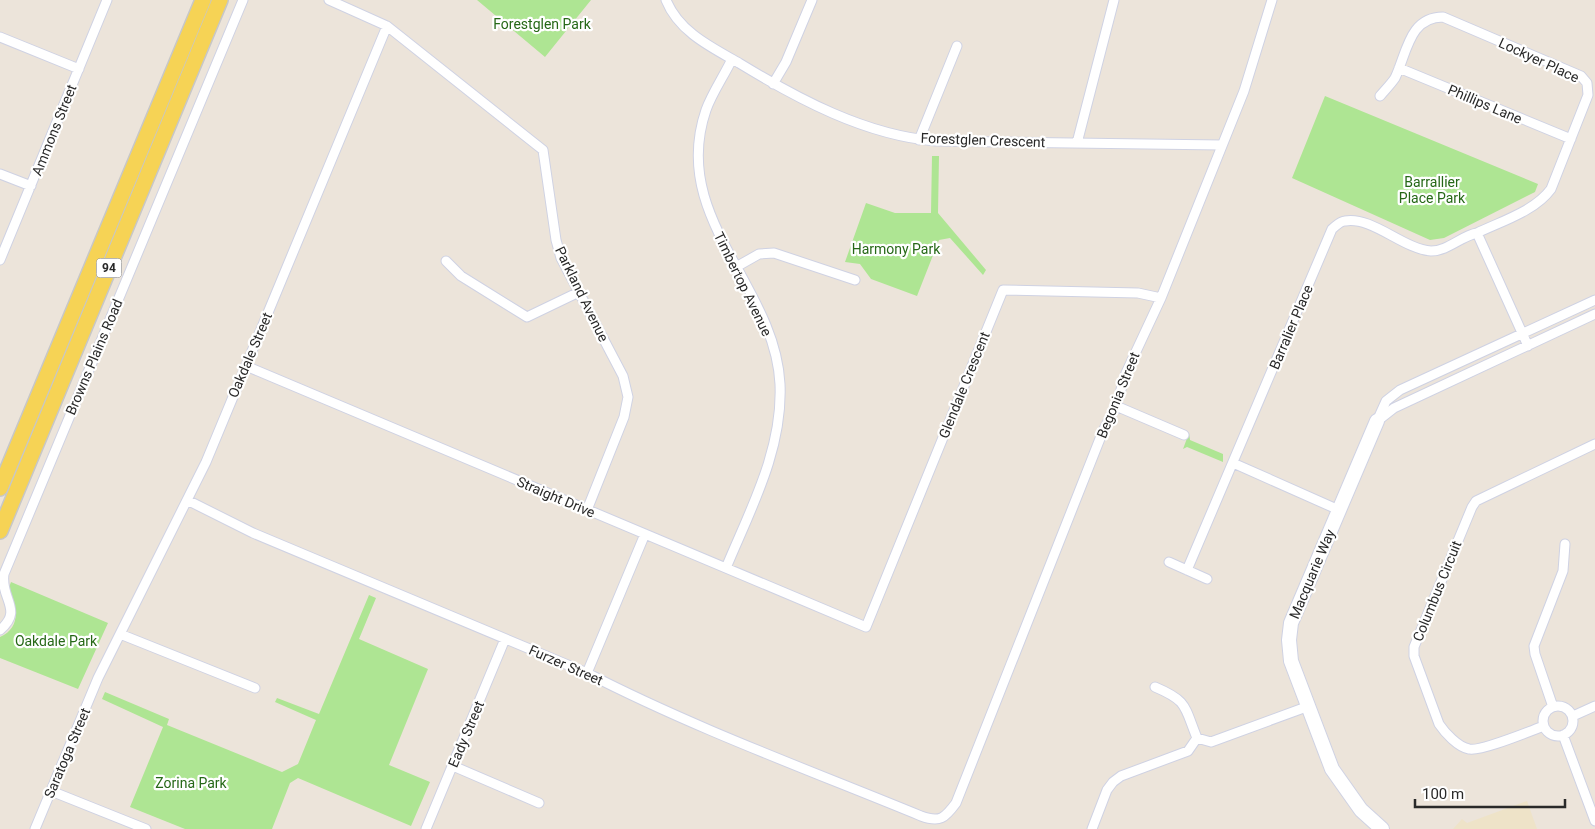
<svg xmlns="http://www.w3.org/2000/svg" width="1595" height="829" font-family="Roboto,sans-serif">
  <style>
    .education { fill: #eee3c8 }
    .green { fill: #aee593 }
    .lines { fill: none; stroke-linecap: round; stroke-linejoin: round }
    .street-casing { stroke: #cfd2e3; stroke-width: 11 }
    .secondary-casing { stroke: #cfd2e3; stroke-width: 16 }
    .primary-casing { stroke: #c7c7c7; stroke-width: 18 }
    .street { stroke: #fff; stroke-width: 9 }
    .secondary { stroke: #fff; stroke-width: 14 }
    .primary { stroke: #f6d355; stroke-width: 15 }
    .labels { text-anchor: middle; dominant-baseline: central; stroke-width: 4.5; stroke-linejoin: round; paint-order: stroke }
    .shield { fill: #fff; stroke: #696969; stroke-width: 1 }
    .shield-label { font-size: 12px; font-weight: bold; fill: #292929 }
    .park-label { font-size: 14px; fill: #266817; stroke: #fff }
    .street-label { font-size: 14px; fill: #292929; stroke: #fff }
  </style>
  <rect width="100%" height="100%" fill="#ece4da"/>
  <path class="education" d="M 1527,801 L 1537,829 L 1453,829 L 1462,819 L 1467,823 Z"/>
  <path class="green" d="M 477,0 L 591,0 L 545,57 Z
    M 1325,96 L 1538,184 L 1535,192 L 1444,238 L 1430,240 L 1292,178 Z
    M 932,156 L 939,156 L 938,213 L 986,270 L 983,275 L 950,238 L 939,240 L 917,296 L 871,279 L 860,264 L 845,262 L 866,203 L 895,213 L 931,213 Z
    M 1189,433 L 1190,440 L 1223,454 L 1223,462 L 1187,447 L 1183,449 Z
    M 11,582 L 108,623 L 78,689 L 0,658 L 0,637 C 21,628 18,606 8,590 Z
    M 369,595 L 376,598 L 359,639 L 428,669 L 389,765 L 430,782 L 411,826 L 298,778 L 290,783 L 272,829 L 185,829 L 130,807 L 163,727 L 102,699 L 105,692 L 169,719 L 167,725 L 282,772 L 298,764 L 316,720 L 275,702 L 277,698 L 319,714 Z"/>
  <g class="lines">
    <defs>
      <path id="street" d="M 329,0 L 387,26 L 543,150 L 556,240 L 561,258 L 623,376 L 628,397 L 624,417 L 587,510
        M 666,0 C 679,32 711,47 739,63 C 798,99 865,135 935,141 L 1222,145
        M 0,37 L 79,69
        M 1399,68 L 1571,139
        M 773,84 L 786,62 L 812,0
        M 1380,96 C 1385,90 1391,84 1395,78 C 1407,53 1409,17 1443,17 L 1581,76 L 1587,83 L 1588,95 L 1551,189 C 1535,211 1502,221 1477,233 L 1528,346
        M 919,140 L 957,46
        M 1077,143 L 1114,0
        M 0,174 L 31,186
        M 0,260 L 107,0
        M 446,261 L 461,276 L 527,317 L 579,292
        M 736,267 L 759,254 L 774,253 L 855,280
        M 246,366 L 866,627 L 1003,290 L 1138,293 L 1161,298
        M 1116,406 L 1184,435
        M 1380,419 L 1394,408 L 1595,314
        M 1377,421 L 1386,401 L 1400,390 L 1595,300
        M 1233,463 L 1339,510
        M 187,500 L 253,533 L 587,673 C 694,728 809,770 921,816 C 940,823 945,818 956,803 L 1103,431 L 1116,406 L 1126,373 L 1161,298 L 1244,91 L 1272,0
        M 1169,562 L 1207,579
        M 726,568 C 750,510 783,450 780,384 C 775,284 669,218 706,110 C 712,93 724,76 732,59
        M 1187,570 L 1332,229 C 1336,226 1340,221 1345,221 C 1372,216 1403,249 1431,251 C 1448,251 1461,236 1477,233
        M 0,630 C 24,610 0,599 4,574 L 243,0
        M 120,634 L 255,688
        M 587,673 L 645,534
        M 1155,687 C 1188,701 1184,706 1197,738
        M1543 721a15 15 0 1 1 30 0a15 15 0 1 1-30 0Z
        M 1553,707 L 1535,654 L 1534,646 L 1563,571 L 1565,544
        M 1573,716 L 1595,706
        M 1544,726 C 1530,731 1480,752 1469,749 C 1458,747 1445,733 1439,724 L 1414,656 L 1414,647 L 1472,507 L 1476,501 L 1595,444
        M 1563,735 L 1595,821
        M 453,766 L 539,803
        M 51,791 L 146,829
        M 35,829 L 98,678 L 206,462 L 387,26
        M 426,829 L 505,639
        M 1092,829 L 1107,790 L 1113,782 L 1121,776 L 1188,751 L 1197,738 L 1211,742 L 1309,706"/>
      <path id="secondary" d="M 1377,421 L 1291,623 L 1289,640 L 1291,661 L 1332,769 L 1361,810 L 1382,829"/>
      <path id="primary" d="M 0,488 L 203,0
        M 0,531 L 220,0"/>
    </defs>
    <use href="#street" class="street-casing"/>
    <use href="#secondary" class="secondary-casing"/>
    <use href="#primary" class="primary-casing"/>
    <use href="#street" class="street"/>
    <use href="#secondary" class="secondary"/>
    <use href="#primary" class="primary"/>
  </g>
  <g class="labels">
    <rect class="shield" x="96.5" y="258.5" width="25" height="19" rx="4"/>
    <g class="shield-label">
      <text x="109" y="268">94</text>
    </g>
    <g class="park-label">
      <text x="542" y="24">Forestglen Park</text>
      <text x="1432" y="182">Barrallier<tspan x="1432" dy="16">Place Park</tspan></text>
      <text x="896" y="249">Harmony Park</text>
      <text x="56" y="641">Oakdale Park</text>
      <text x="191" y="783">Zorina Park</text>
    </g>
    <g class="street-label">
      <text transform="translate(1539 60) rotate(25)">Lockyer Place</text>
      <text transform="translate(1485 104) rotate(23)">Phillips Lane</text>
      <text transform="translate(54 130) rotate(-68)">Ammons Street</text>
      <text transform="translate(983 140) rotate(2)">Forestglen Crescent</text>
      <text transform="translate(743 284) rotate(64)">Timbertop Avenue</text>
      <text transform="translate(582 294) rotate(64)">Parkland Avenue</text>
      <text transform="translate(1291 327) rotate(-67)">Barralier Place</text>
      <text transform="translate(250 355) rotate(-67)">Oakdale Street</text>
      <text transform="translate(94 357) rotate(-67)">Browns Plains Road</text>
      <text transform="translate(964 385) rotate(-68)">Glendale Crescent</text>
      <text transform="translate(1118 395) rotate(-68)">Begonia Street</text>
      <text transform="translate(556 497) rotate(23)">Straight Drive</text>
      <text transform="translate(1312 574) rotate(-67)">Macquarie Way</text>
      <text transform="translate(1437 591) rotate(-68)">Columbus Circuit</text>
      <text transform="translate(566 665) rotate(24)">Furzer Street</text>
      <text transform="translate(466 734) rotate(-67)">Eady Street</text>
      <text transform="translate(67 753) rotate(-67)">Saratoga Street</text>
    </g>
  </g>
  <path d="M1415 799v8h150v-8" fill="none" stroke="#292929" stroke-width="2.5"/>
  <text x="1422" y="799" font-size="15" fill="#292929" stroke="#ffffff" stroke-width="4" paint-order="stroke">100 m</text>
</svg>
